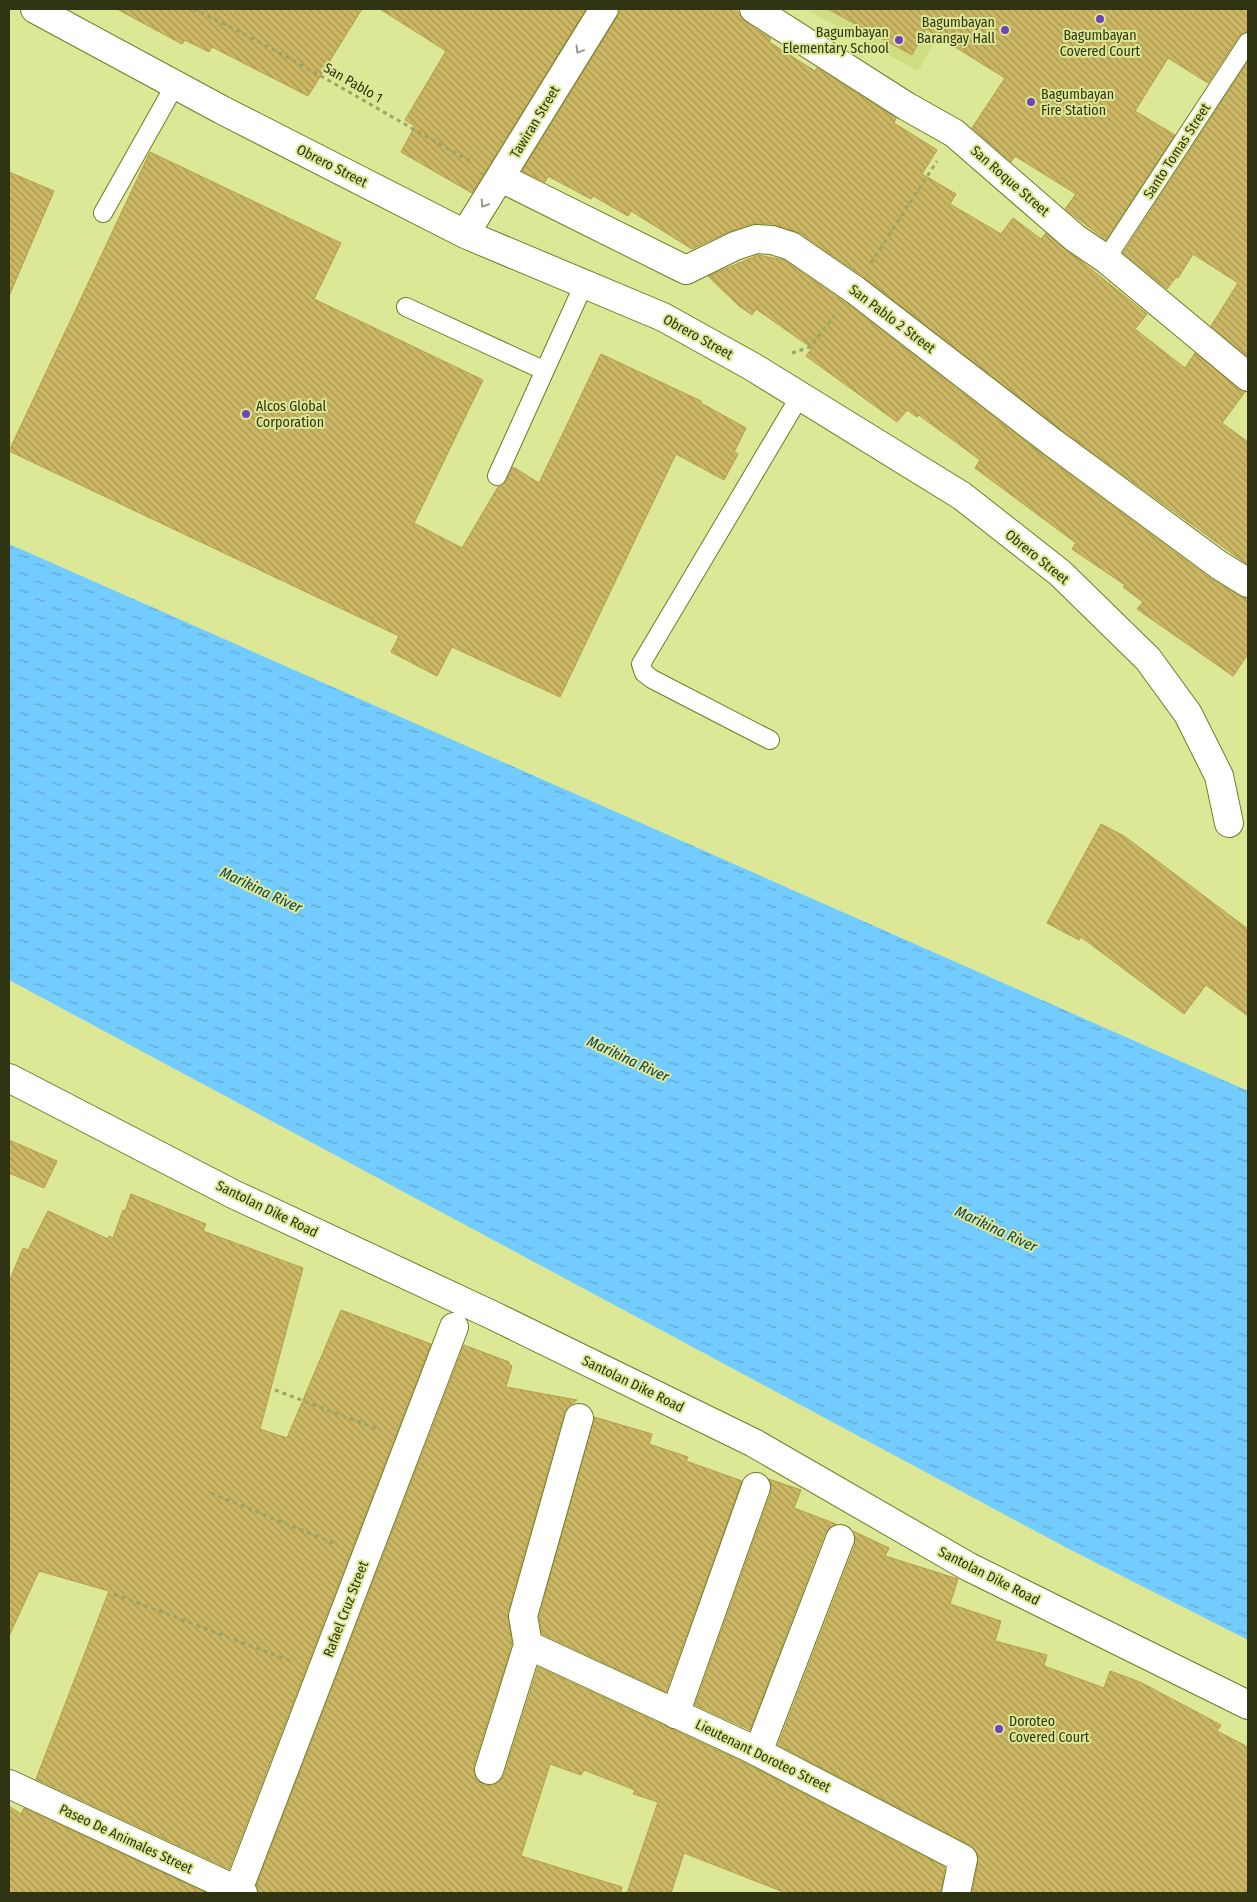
<svg xmlns="http://www.w3.org/2000/svg" width="1257" height="1902" font-family="'Fira Sans Condensed',sans-serif">
  <style>
    .built { fill: #cfdc81 }
    .water { fill: url(#water-ripples) }
    .building { fill: url(#building-back-hatch); stroke: #b39e4c }
    .lines { fill: none; stroke-linecap: round; stroke-linejoin: round }
    .lane-casing { stroke: #707a28; stroke-width: 20 }
    .street-casing { stroke: #707a28; stroke-width: 30 }
    .path { stroke: #9ca565; stroke-width: 3; stroke-dasharray: 4 4; stroke-linecap: butt }
    .lane { stroke: #fff; stroke-width: 18 }
    .street { stroke: #fff; stroke-width: 28 }
    .oneway { stroke: #989a88 }
    .poi-dot { fill: #6e43bc; stroke: #dce896; stroke-width: 2 }
    .labels { text-anchor: middle; dominant-baseline: central; stroke-width: 4; stroke-linejoin: round; paint-order: stroke }
    .poi-label { font-size: 14px; fill: #303412; stroke: #dce896; text-anchor: start }
    .street-label { font-size: 14px; fill: #303412; stroke: #dce896 }
    .water-label { font-size: 15px; font-style: italic; fill: #0e415b; stroke: #dce896 }
  </style>
  <defs>
    <pattern id="water-ripples" width="26" height="14" patternUnits="userSpaceOnUse" patternTransform="scale(1.25)"><rect width="26" height="14" fill="#73ccff"/><path d="M2 4q2-2 4 0t4 0M15 11q2-2 4 0t4 0" fill="none" stroke="#5fa6cd"/></pattern>
    <pattern id="building-back-hatch" width="6" height="6" patternUnits="userSpaceOnUse" patternTransform="scale(1.25)"><rect width="6" height="6" fill="#ccb764"/><path d="M-1 5l2 2M0 0l6 6M5-1l2 2" fill="none" stroke="#a69651"/></pattern>
  </defs>
  <rect width="100%" height="100%" fill="#dce896"/>
  <path class="built" d="M 805,9 L 953,9 L 918,71 Z"/>
  <path class="water" d="M 9,544 L 1248,1091 L 1248,1640 L 1067,1548 L 9,980 Z"/>
  <path class="building" d="M 117,9 L 362,9 L 308,96 L 212,47 L 209,52 L 185,40 L 182,44 Z
    M 380,9 L 586,9 L 472,193 L 401,152 L 415,126 L 405,120 L 446,51 Z
    M 620,9 L 736,9 L 745,22 L 771,39 L 769,42 L 815,71 L 817,68 L 896,118 L 894,123 L 937,150 L 922,174 L 956,194 L 950,204 L 1001,234 L 1013,218 L 1041,239 L 1046,233 L 1147,314 L 1135,329 L 1185,368 L 1195,353 L 1245,392 L 1222,423 L 1248,442 L 1248,565 L 1061,430 L 865,278 L 800,233 L 773,224 L 751,224 L 728,232 L 692,249 L 631,211 L 628,216 L 593,196 L 591,199 L 548,176 L 545,182 L 522,171 L 617,17 Z
    M 828,9 L 1248,9 L 1248,31 L 1239,36 L 1208,83 L 1168,58 L 1135,111 L 1175,135 L 1106,240 L 1065,209 L 1076,194 L 1015,156 L 1011,162 L 972,128 L 1005,78 L 926,29 L 912,55 Z
    M 1248,61 L 1248,357 L 1211,326 L 1238,283 L 1193,254 L 1178,278 L 1176,277 L 1167,289 L 1123,253 Z
    M 150,152 L 341,243 L 314,299 L 483,380 L 414,523 L 462,548 L 498,487 L 506,481 L 513,467 L 539,483 L 601,354 L 701,401 L 701,403 L 746,428 L 734,452 L 738,454 L 724,480 L 676,454 L 560,697 L 452,647 L 437,676 L 391,652 L 399,636 L 9,451 Z
    M 9,172 L 54,191 L 9,296 Z
    M 758,255 L 784,260 L 846,303 L 1042,454 L 1210,578 L 1240,596 L 1248,599 L 1248,654 L 1233,676 L 1137,609 L 1143,602 L 1123,587 L 1125,585 L 1072,549 L 1076,543 L 975,468 L 980,460 L 919,415 L 917,417 L 907,410 L 897,422 L 806,356 L 812,348 L 756,309 L 752,315 L 739,306 L 708,276 Z
    M 1101,824 L 1124,836 L 1248,929 L 1248,1016 L 1206,985 L 1184,1014 L 1081,937 L 1079,940 L 1047,923 Z
    M 9,1140 L 57,1161 L 44,1188 L 9,1173 Z
    M 131,1194 L 206,1224 L 203,1231 L 303,1268 L 260,1429 L 287,1438 L 341,1310 L 431,1344 L 229,1869 L 36,1779 L 109,1591 L 39,1571 L 9,1636 L 9,1282 L 23,1248 L 28,1250 L 48,1211 L 108,1239 L 109,1236 L 113,1238 L 123,1210 L 125,1211 Z
    M 464,1345 L 509,1362 L 509,1364 L 512,1366 L 506,1387 L 577,1400 L 568,1407 L 564,1414 L 508,1612 L 512,1644 L 474,1765 L 474,1773 L 477,1780 L 484,1785 L 492,1785 L 499,1782 L 504,1775 L 538,1667 L 741,1761 L 945,1867 L 941,1893 L 786,1893 L 684,1853 L 671,1893 L 627,1893 L 658,1802 L 633,1794 L 635,1790 L 584,1770 L 581,1775 L 550,1764 L 521,1856 L 622,1887 L 621,1893 L 258,1893 L 256,1886 Z
    M 594,1417 L 652,1434 L 649,1444 L 688,1457 L 686,1461 L 742,1481 L 666,1692 L 542,1634 L 539,1617 Z
    M 769,1479 L 801,1490 L 794,1508 L 836,1524 L 825,1533 L 750,1730 L 695,1705 L 771,1492 Z
    M 853,1531 L 889,1548 L 885,1556 L 958,1579 L 950,1604 L 1001,1621 L 995,1641 L 1047,1655 L 1044,1666 L 1104,1688 L 1110,1671 L 1140,1682 L 1221,1725 L 1217,1731 L 1248,1747 L 1248,1893 L 972,1893 L 978,1862 L 977,1853 L 971,1846 L 778,1745 L 855,1545 Z
    M 9,1806 L 21,1814 L 24,1808 L 207,1893 L 9,1893 Z"/>
  <g class="lines">
    <defs>
      <path id="lane" d="M 103,213 L 175,85
        M 1106,259 L 1248,42
        M 406,307 L 543,370
        M 497,476 L 584,284
        M 770,740 L 652,679 L 644,673 L 641,664 L 800,396"/>
      <path id="street" d="M 35,9 L 222,110 L 465,234 L 663,317 L 753,367 L 962,496 L 1060,573 L 1148,659 L 1188,714 L 1219,776 L 1229,823
        M 754,9 L 906,106 L 954,133 L 1075,238 L 1106,259 L 1248,377
        M 501,178 L 686,270 L 735,246 L 756,239 L 772,240 L 791,246 L 855,290 L 1052,442 L 1219,565 L 1248,583
        M 465,234 L 604,9
        M 9,1078 L 233,1194 L 492,1315 L 754,1443 L 969,1567 L 1248,1705
        M 528,1645 L 748,1747 L 963,1859 L 956,1893
        M 675,1714 L 756,1487
        M 758,1752 L 840,1539
        M 489,1770 L 528,1645 L 523,1616 L 579,1418
        M 9,1784 L 243,1893
        M 238,1890 L 454,1327"/>
    </defs>
    <use href="#lane" class="lane-casing"/>
    <use href="#street" class="street-casing"/>
    <path class="path" d="M 193,9 C 289,54 379,111 472,162
      M 871,263 L 937,161
      M 792,353 L 810,347 L 835,315
      M 275,1390 L 380,1430
      M 211,1493 L 338,1545
      M 114,1594 L 291,1661"/>
    <use href="#lane" class="lane"/>
    <use href="#street" class="street"/>
  </g>
  <defs><path id="oneway-chevron" d="M-2-3.5L2.5 0L-2 3.5" fill="none" stroke-width="1.6" stroke-linecap="round" stroke-linejoin="round" transform="scale(1.25)"/></defs>
  <g class="oneway">
    <use href="#oneway-chevron" transform="translate(579 50) rotate(121)"/>
    <use href="#oneway-chevron" transform="translate(484 204) rotate(123)"/>
  </g>
  <g class="poi-dot">
    <circle cx="1100" cy="19" r="5"/>
    <circle cx="1005" cy="30" r="5"/>
    <circle cx="899" cy="40" r="5"/>
    <circle cx="1031" cy="102" r="5"/>
    <circle cx="246" cy="414" r="5"/>
    <circle cx="999" cy="1729" r="5"/>
  </g>
  <g class="labels">
    <g class="poi-label">
      <text x="995" y="22" text-anchor="end">Bagumbayan<tspan x="995" dy="16">Barangay Hall</tspan></text>
      <text x="889" y="32" text-anchor="end">Bagumbayan<tspan x="889" dy="16">Elementary School</tspan></text>
      <text x="1100" y="35" text-anchor="middle">Bagumbayan<tspan x="1100" dy="16">Covered Court</tspan></text>
      <text x="1041" y="94">Bagumbayan<tspan x="1041" dy="16">Fire Station</tspan></text>
      <text x="256" y="406">Alcos Global<tspan x="256" dy="16">Corporation</tspan></text>
      <text x="1009" y="1721">Doroteo<tspan x="1009" dy="16">Covered Court</tspan></text>
    </g>
    <g class="street-label">
      <text transform="translate(353 83) rotate(30)">San Pablo 1</text>
      <text transform="translate(535 122) rotate(-59)">Tawiran Street</text>
      <text transform="translate(1177 151) rotate(-57)">Santo Tomas Street</text>
      <text transform="translate(332 166) rotate(27)">Obrero Street</text>
      <text transform="translate(1010 181) rotate(41)">San Roque Street</text>
      <text transform="translate(892 319) rotate(37)">San Pablo 2 Street</text>
      <text transform="translate(698 337) rotate(29)">Obrero Street</text>
      <text transform="translate(1037 557) rotate(39)">Obrero Street</text>
      <text transform="translate(267 1209) rotate(26)">Santolan Dike Road</text>
      <text transform="translate(633 1384) rotate(26)">Santolan Dike Road</text>
      <text transform="translate(989 1576) rotate(27)">Santolan Dike Road</text>
      <text transform="translate(346 1609) rotate(-69)">Rafael Cruz Street</text>
      <text transform="translate(763 1756) rotate(26)">Lieutenant Doroteo Street</text>
      <text transform="translate(126 1839) rotate(25)">Paseo De Animales Street</text>
    </g>
    <g class="water-label">
      <text transform="translate(261 890) rotate(25)">Marikina River</text>
      <text transform="translate(628 1059) rotate(25)">Marikina River</text>
      <text transform="translate(996 1229) rotate(25)">Marikina River</text>
    </g>
  </g>
  <rect width="1257" height="1902" fill="none" stroke="#303412" stroke-width="20"/>
</svg>
